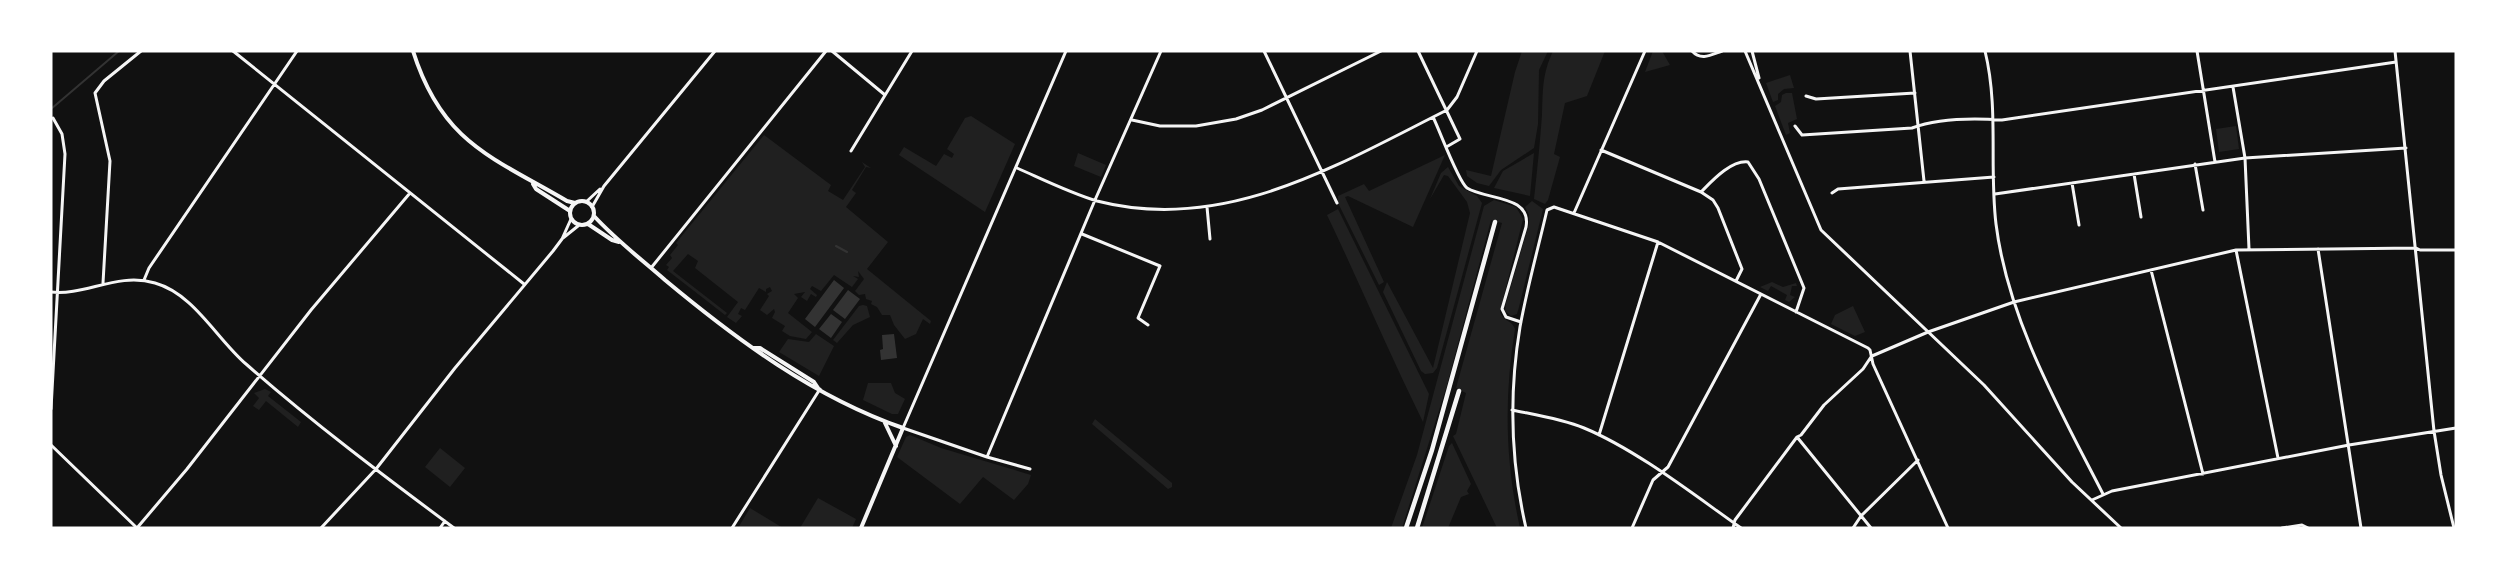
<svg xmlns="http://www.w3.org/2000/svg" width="2507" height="579" font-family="'Crimson Pro',serif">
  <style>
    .green { fill: #202020 }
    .water { fill: #333 }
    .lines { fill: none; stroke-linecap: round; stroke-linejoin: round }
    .stream { stroke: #333; stroke-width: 2 }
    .minor { stroke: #f5f5f5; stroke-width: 3 }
    .tertiary { stroke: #f5f5f5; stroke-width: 3 }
    .secondary { stroke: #f5f5f5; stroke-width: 4 }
    .trunk { stroke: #f5f5f5; stroke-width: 4.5 }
  </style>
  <rect width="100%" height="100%" fill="#111"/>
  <path class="green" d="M 1522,51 L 1548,51 L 1539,70 L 1538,124 L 1534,148 L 1501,170 L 1489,186 L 1477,183 L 1467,176 L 1466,170 L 1491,176 L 1515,72 Z
    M 1553,51 L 1605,51 L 1587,96 L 1565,103 L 1554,154 L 1560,157 L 1548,200 L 1545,204 L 1534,199 C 1537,171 1540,143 1542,115 C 1543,89 1542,75 1553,51 Z
    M 1653,51 L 1662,51 L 1670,65 L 1645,72 Z
    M 1790,75 L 1794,88 L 1784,89 L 1778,94 L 1778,100 L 1773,102 L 1766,83 Z
    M 1786,93 L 1792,93 L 1797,119 L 1788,123 L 1790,133 L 1786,135 L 1775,106 L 1781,102 L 1782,95 Z
    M 971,116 L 1015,144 L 985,212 L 899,155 L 904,147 L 936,166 L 944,154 L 952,158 L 954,154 L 947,149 L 965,118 Z
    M 2236,126 L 2239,149 L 2219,152 L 2216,129 Z
    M 764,135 L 831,185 L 828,191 L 843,200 L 865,167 L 862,162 L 871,168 L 866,167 L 852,190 L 856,193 L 846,207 L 888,242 L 867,269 L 931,321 L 930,324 L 923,319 L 916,334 L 905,339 L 894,325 L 890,315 L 882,315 L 877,307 L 871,304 L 872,301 L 866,299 L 865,294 L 859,295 L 855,291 L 864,279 L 858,271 L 859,277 L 853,276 L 858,279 L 852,287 L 834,275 L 821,291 L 812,286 L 810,289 L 817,295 L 816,297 L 811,294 L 807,301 L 801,297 L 805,292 L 794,294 L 798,298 L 788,313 L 812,332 L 806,339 L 790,336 L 782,331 L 785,326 L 772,318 L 775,312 L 774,309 L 767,315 L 760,310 L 769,296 L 767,294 L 772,291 L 770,287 L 766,289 L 766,292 L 759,288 L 745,310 L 741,308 L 738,314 L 742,316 L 736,323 L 727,317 L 738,302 L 695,268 L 698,261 L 688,254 L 673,271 L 727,313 L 725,315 L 667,270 L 669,267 L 666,265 L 672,258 L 670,255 L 678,245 L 676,243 Z
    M 1078,153 L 1106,165 L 1101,177 L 1074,166 Z
    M 1534,153 L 1530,196 L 1494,188 L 1503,171 Z
    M 1445,155 L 1413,227 L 1348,196 L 1345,197 L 1384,282 L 1379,285 L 1338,203 L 1338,196 L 1364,184 L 1369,191 Z
    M 1448,167 L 1459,186 L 1477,196 L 1482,203 L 1437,368 L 1433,373 L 1425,374 L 1421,371 L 1383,292 L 1387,282 L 1433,368 L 1470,213 L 1467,202 L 1448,176 L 1444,175 L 1430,199 L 1441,173 Z
    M 1494,200 L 1516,207 L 1523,219 L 1500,311 C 1502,321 1512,320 1515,329 C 1504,396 1505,461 1520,528 L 1497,528 L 1453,436 L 1456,434 L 1466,393 L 1456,388 L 1502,223 L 1491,220 L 1447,385 L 1402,528 L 1391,528 L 1417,455 L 1484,206 Z
    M 1532,201 L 1543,209 L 1519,307 L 1517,314 L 1511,316 L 1505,311 L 1506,303 L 1529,224 L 1529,215 L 1525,207 Z
    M 1338,209 L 1429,394 L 1423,422 C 1389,353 1360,284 1327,215 Z
    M 1772,282 L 1783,287 L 1796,283 L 1797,286 L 1792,286 L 1790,295 L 1795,297 L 1789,302 L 1785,300 L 1787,295 L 1771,286 L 1768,291 L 1760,287 Z
    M 863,305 L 867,306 L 870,317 L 853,325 L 837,343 L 833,340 L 859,306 Z
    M 1853,306 L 1865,332 L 1855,336 L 1831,324 L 1835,315 Z
    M 816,334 L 834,346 L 819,376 L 779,352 L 788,339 L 809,342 Z
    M 868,383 L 891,383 L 895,393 L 905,399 L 898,414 L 892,414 L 863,400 Z
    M 265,389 L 271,392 L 268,396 L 301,422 L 298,427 L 266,401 L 259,410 L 253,406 L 259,398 L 254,393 Z
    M 1095,419 L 1172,483 L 1172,487 L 1168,489 L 1092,424 Z
    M 910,435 L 941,448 L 1031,475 L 1028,484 L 1014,500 L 983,477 L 960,504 L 897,457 L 906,437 Z
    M 1452,443 L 1471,484 L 1467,491 L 1469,494 L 1461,497 L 1448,528 L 1422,528 L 1449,446 Z
    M 440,448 L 465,468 L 450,487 L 425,467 Z
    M 818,498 L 856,519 L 852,528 L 800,528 Z
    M 750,508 L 783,528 L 738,528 Z"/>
  <path class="water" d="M 834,280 L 844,288 L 815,327 L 805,319 Z
    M 848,290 L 860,299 L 845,319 L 833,310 Z
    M 831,314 L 842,322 L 831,338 L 819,329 Z
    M 894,334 L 897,358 L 881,360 L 880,350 L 883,349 L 882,335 Z"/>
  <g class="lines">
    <path class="stream" d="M 51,109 L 119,51
      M 836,246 L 847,252"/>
    <path class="minor" d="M 233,51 L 524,284
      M 832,51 L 885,95
      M 1264,51 L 1337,203
      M 1418,51 L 1460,139 L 1448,146
      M 1692,51 C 1701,61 1711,55 1722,51
      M 1910,51 L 1924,181
      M 1985,51 C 1999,108 1989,166 1996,224 C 2008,320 2060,410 2103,494
      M 2197,51 L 2215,162
      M 2395,51 L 2434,431 L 2441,475 L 2454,528
      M 2233,87 L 2245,158 L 2249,249
      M 1806,96 L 1816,99 L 1915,93
      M 1433,117 C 1440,131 1458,181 1467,188 C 1486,200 1532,195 1526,227 L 1502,309 L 1506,317 L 1521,322
      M 1132,120 L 1160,126 L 1196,126 L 1236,119 L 1262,110 L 1381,51
      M 1795,126 L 1802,135 L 1912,128 C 1939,118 1973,118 2002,120 L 2396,62
      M 1601,150 L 1701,192 L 1713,200 L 1718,208 L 1742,269 L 1736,281
      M 851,151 L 912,51
      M 2195,164 L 2203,210
      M 1017,168 C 1042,179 1070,193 1097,201 C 1225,234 1337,165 1447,110 L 1457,97 L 1477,51
      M 2134,174 L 2141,217
      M 2072,183 L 2079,225
      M 1701,192 C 1712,181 1731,160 1748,162 L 1759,179 L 1804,288 L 1796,312
      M 1832,193 L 1838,189 L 1994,177
      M 1995,194 L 2245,158 L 2406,148
      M 586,202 L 600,189
      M 592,207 L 604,186 L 715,51
      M 1207,207 L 1210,239
      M 1574,213 L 1645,51
      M 1082,234 L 1160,266 L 1138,318 L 1148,325
      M 563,238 L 578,226
      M 2318,249 L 2361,528
      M 2236,250 L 2278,458
      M 651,268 L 826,51
      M 2151,270 L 2203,474
      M 144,280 L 149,268 L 297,51
      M 103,283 L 110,161 L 95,93 L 104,81 L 141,51
      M 51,292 C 85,296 117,272 155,283 C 194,294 216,338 246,364 C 312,422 384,476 454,528
      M 1872,356 L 1928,332 L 2014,302 L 2236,250 L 2416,248 L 2420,250 L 2456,250
      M 51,409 L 65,154 L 62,134 L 53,118
      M 1512,410 C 1536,415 1562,419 1584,428 C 1637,450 1694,495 1741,528
      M 903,428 L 987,457 L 1030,469
      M 1599,435 L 1658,242
      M 1797,437 L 1871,528
      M 51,445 L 136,527
      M 987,457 L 1095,200 L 1161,51
      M 2092,500 L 2112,491 L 2349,445 L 2456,428
      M 137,528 L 187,469 L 311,310 L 410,193
      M 321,528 L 376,469 L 455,368 L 553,251 L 562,239 L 571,219
      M 440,528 L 445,521
      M 732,528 L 820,389
      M 1526,528 C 1511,463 1509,393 1520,327 C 1527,288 1538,249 1547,210 L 1554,207 L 1658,242 L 1868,348 L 1870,350 L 1873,364 L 1948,528
      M 1632,528 L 1653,480 L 1668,467 L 1761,294
      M 1733,528 L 1735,520 L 1797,437 L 1801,435 L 1824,405 L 1863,369 L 1871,357
      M 1853,528 L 1861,516 L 1918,460
      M 2282,528 L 2302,525 L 2308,528"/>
    <path class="tertiary" d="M 1745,51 L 1821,230 L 1984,385 L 2072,482 L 2121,528
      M 1752,51 L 1759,78
      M 903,428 L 1066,51"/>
    <path class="secondary" d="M 413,51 C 442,143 492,157 567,201 L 575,203
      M 533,184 L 536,189 L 570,211
      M570 213a12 12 0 1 1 24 0a12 12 0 1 1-24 0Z
      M 594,216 C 616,240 641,259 665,280 C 737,340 814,397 903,428 L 861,528
      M 588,224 L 612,240 L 619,242
      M 754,348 L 760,348 L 814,382 L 818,388
      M 885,423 L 896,446"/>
    <path class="trunk" d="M 1406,528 L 1432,450 L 1495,222
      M 1417,528 L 1459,391"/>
  </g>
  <rect width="2507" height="579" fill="none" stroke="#ffffff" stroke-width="105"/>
</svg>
